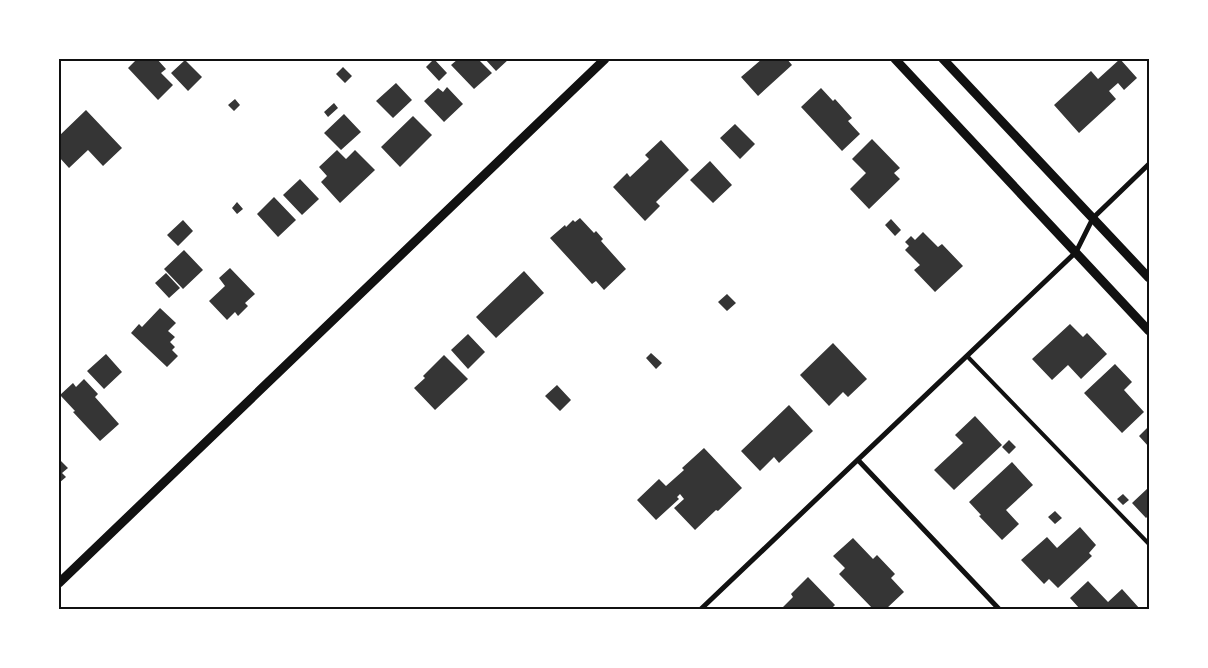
<svg xmlns="http://www.w3.org/2000/svg" width="1208" height="668" font-family="'Nunito Sans',sans-serif">
  <style>
    .building { fill: #353535 }
    .lines { fill: none; stroke-linecap: round; stroke-linejoin: round }
    .service { stroke: #111; stroke-width: 4 }
    .minor { stroke: #111; stroke-width: 5 }
    .tertiary { stroke: #111; stroke-width: 9 }
    .neatline { fill: none; stroke: #111; stroke-width: 2 }
  </style>
  <rect width="100%" height="100%" fill="#fff"/>
  <path class="building" d="M 137,59 L 157,59 L 166,69 L 161,73 L 173,85 L 158,100 L 128,68 Z
    M 434,59 L 447,73 L 439,81 L 426,67 Z
    M 458,59 L 478,59 L 492,73 L 474,89 L 451,65 Z
    M 485,59 L 509,59 L 496,71 Z
    M 762,59 L 787,59 L 792,65 L 758,96 L 741,77 Z
    M 1120,59 L 1137,78 L 1124,90 L 1118,83 L 1109,91 L 1116,99 L 1079,133 L 1054,105 L 1091,71 L 1098,79 Z
    M 185,60 L 202,77 L 188,91 L 171,73 Z
    M 343,67 L 352,76 L 345,83 L 336,74 Z
    M 396,83 L 412,100 L 393,118 L 376,101 Z
    M 447,87 L 463,104 L 444,122 L 424,101 L 438,88 L 443,92 Z
    M 821,88 L 833,101 L 835,99 L 852,118 L 848,121 L 860,134 L 842,151 L 801,107 Z
    M 235,99 L 240,105 L 234,111 L 228,105 Z
    M 334,103 L 338,108 L 328,117 L 324,112 Z
    M 86,110 L 122,148 L 103,166 L 88,150 L 69,168 L 59,157 L 59,136 Z
    M 344,114 L 361,132 L 341,150 L 324,133 Z
    M 413,116 L 432,135 L 400,167 L 381,147 Z
    M 735,124 L 755,144 L 740,159 L 720,138 Z
    M 872,139 L 900,168 L 894,173 L 900,179 L 869,209 L 850,189 L 866,173 L 852,159 Z
    M 661,140 L 689,170 L 656,202 L 660,206 L 645,221 L 613,187 L 627,173 L 630,177 L 649,159 L 645,155 Z
    M 337,150 L 346,159 L 355,150 L 375,170 L 340,203 L 321,182 L 327,176 L 319,167 Z
    M 710,161 L 732,185 L 713,203 L 690,180 Z
    M 300,179 L 319,199 L 302,215 L 283,195 Z
    M 274,197 L 296,220 L 278,237 L 257,214 Z
    M 237,202 L 243,209 L 237,214 L 232,208 Z
    M 580,218 L 594,233 L 596,231 L 603,239 L 601,241 L 626,269 L 604,290 L 596,281 L 592,284 L 550,238 L 565,225 L 566,227 L 573,220 L 575,222 Z
    M 891,219 L 901,230 L 895,236 L 885,225 Z
    M 183,220 L 193,231 L 178,246 L 167,235 Z
    M 923,232 L 938,247 L 942,244 L 963,266 L 935,292 L 914,270 L 920,265 L 905,250 L 909,246 L 905,242 L 911,236 L 915,240 Z
    M 184,250 L 203,270 L 183,289 L 164,269 Z
    M 230,268 L 255,294 L 245,303 L 248,306 L 238,316 L 235,312 L 227,320 L 209,301 L 225,286 L 219,278 Z
    M 524,271 L 544,293 L 496,338 L 476,317 Z
    M 166,273 L 180,288 L 169,298 L 155,283 Z
    M 727,294 L 736,303 L 727,311 L 718,302 Z
    M 160,308 L 176,323 L 168,331 L 175,337 L 170,342 L 175,347 L 172,350 L 178,356 L 167,367 L 131,333 L 139,324 L 142,327 Z
    M 1070,324 L 1083,337 L 1087,333 L 1107,354 L 1081,379 L 1068,365 L 1052,380 L 1032,359 Z
    M 468,334 L 485,352 L 468,369 L 451,350 Z
    M 833,343 L 867,379 L 848,397 L 843,392 L 829,406 L 800,375 Z
    M 651,353 L 662,363 L 656,369 L 646,358 Z
    M 106,354 L 122,372 L 104,389 L 87,371 Z
    M 444,355 L 468,379 L 435,410 L 414,388 L 425,378 L 423,376 Z
    M 1115,364 L 1132,382 L 1124,390 L 1144,412 L 1122,433 L 1084,393 Z
    M 84,379 L 98,394 L 95,397 L 119,424 L 100,441 L 73,412 L 75,411 L 60,395 L 73,383 L 76,387 Z
    M 557,385 L 571,400 L 560,411 L 545,396 Z
    M 789,405 L 813,431 L 779,463 L 774,457 L 760,471 L 741,451 Z
    M 975,416 L 1002,445 L 954,490 L 934,470 L 963,443 L 955,435 Z
    M 1149,426 L 1149,447 L 1139,436 Z
    M 1009,440 L 1016,447 L 1009,454 L 1002,447 Z
    M 704,448 L 742,488 L 718,511 L 716,510 L 695,530 L 674,508 L 684,499 L 680,494 L 677,497 L 679,499 L 656,520 L 637,500 L 659,479 L 666,486 L 684,470 L 682,468 Z
    M 59,459 L 68,468 L 62,473 L 66,477 L 59,483 Z
    M 1012,462 L 1033,485 L 1006,510 L 1019,524 L 1002,540 L 979,516 L 981,515 L 969,502 Z
    M 1148,488 L 1149,515 L 1146,518 L 1132,503 Z
    M 1123,494 L 1129,500 L 1123,505 L 1117,499 Z
    M 1055,511 L 1062,518 L 1055,524 L 1048,517 Z
    M 1080,527 L 1096,545 L 1089,553 L 1092,556 L 1058,588 L 1049,579 L 1044,584 L 1021,560 L 1047,537 L 1057,548 Z
    M 853,538 L 873,559 L 877,555 L 895,574 L 891,578 L 904,592 L 886,609 L 873,609 L 839,574 L 845,568 L 833,556 Z
    M 808,577 L 835,605 L 831,609 L 781,609 L 793,597 L 791,594 Z
    M 1088,581 L 1108,602 L 1122,589 L 1140,609 L 1080,609 L 1070,598 Z"/>
  <g class="lines">
    <path class="service" d="M 967,356 L 1149,544"/>
    <path class="minor" d="M 858,460 L 999,609
      M 701,609 L 1076,252 L 1093,218 L 1149,164"/>
    <path class="tertiary" d="M 895,59 L 1149,331
      M 943,59 L 1149,278
      M 59,583 L 605,59"/>
  </g>
  <rect width="1208" height="668" fill="none" stroke="#ffffff" stroke-width="120"/>
  <rect x="60" y="60" width="1088" height="548" class="neatline"/>
</svg>
